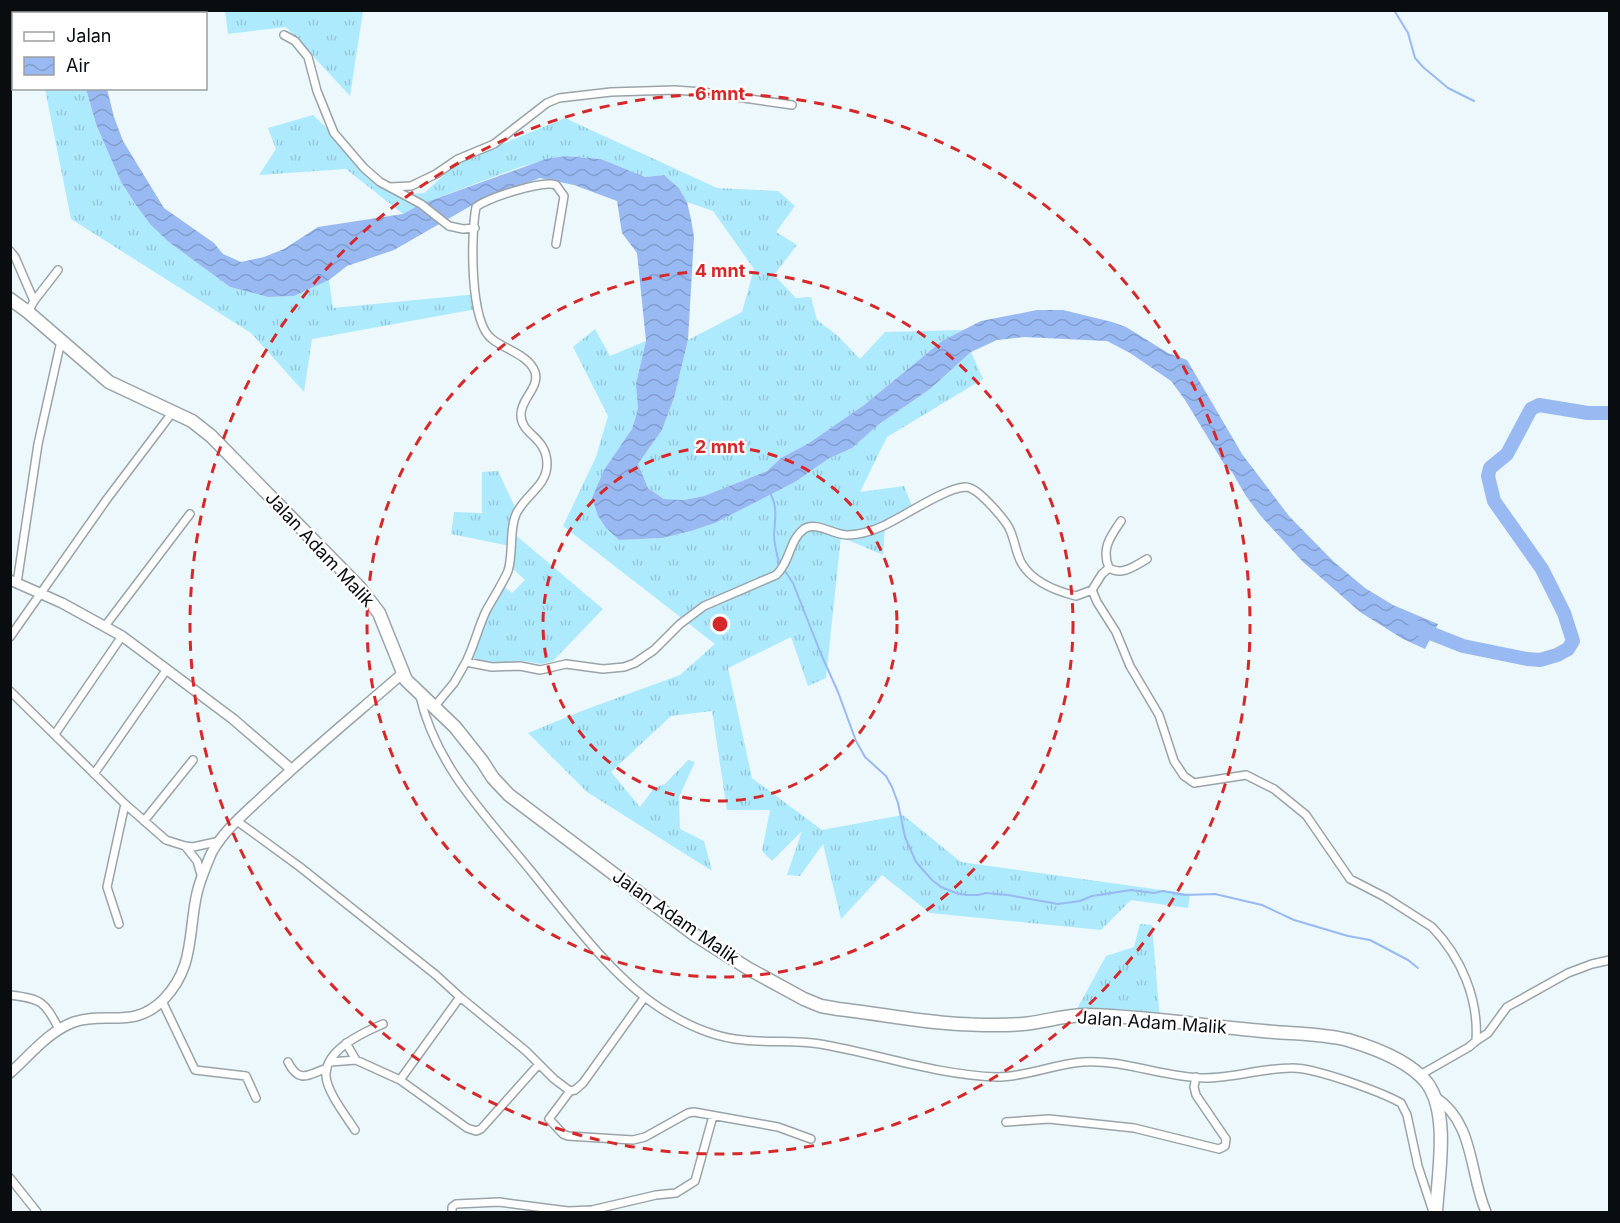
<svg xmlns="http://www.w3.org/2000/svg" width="1620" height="1223" font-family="Inter,sans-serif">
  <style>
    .grass { fill: url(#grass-tufts) }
    .water { fill: url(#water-waves) }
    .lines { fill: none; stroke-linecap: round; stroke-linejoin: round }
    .stream { stroke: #99b9f3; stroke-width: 2 }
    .river { stroke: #99b9f3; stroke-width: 14 }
    .street-casing { stroke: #9aa4a8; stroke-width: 10 }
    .secondary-casing { stroke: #9aa4a8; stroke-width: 12 }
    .highway-casing { stroke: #9aa4a8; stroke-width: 15 }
    .street { stroke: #fff; stroke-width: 7 }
    .secondary { stroke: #fff; stroke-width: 9 }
    .highway { stroke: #fff; stroke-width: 12 }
    .ring { fill: none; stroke: #d62828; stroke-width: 3; stroke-dasharray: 10 8 }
    .labels { text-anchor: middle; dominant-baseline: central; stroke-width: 4.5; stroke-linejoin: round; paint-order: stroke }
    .street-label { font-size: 18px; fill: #0a0d0f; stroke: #fff }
    .centre { fill: #d62828; stroke: #fff; stroke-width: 3 }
    .ring-label { font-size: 18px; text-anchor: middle; font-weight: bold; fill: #d62828; stroke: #fff; stroke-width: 4.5; stroke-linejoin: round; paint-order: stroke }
  </style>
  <defs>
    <pattern id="grass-tufts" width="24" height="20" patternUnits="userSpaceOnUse" patternTransform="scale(1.5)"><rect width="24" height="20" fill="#aeeafe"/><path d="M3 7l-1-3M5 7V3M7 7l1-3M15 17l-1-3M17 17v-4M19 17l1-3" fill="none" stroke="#94c8d8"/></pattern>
    <pattern id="water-waves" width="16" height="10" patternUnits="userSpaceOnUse" patternTransform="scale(1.5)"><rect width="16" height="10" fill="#99b9f3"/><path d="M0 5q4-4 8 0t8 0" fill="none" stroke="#829ecf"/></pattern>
  </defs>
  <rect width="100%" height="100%" fill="#ecf8fc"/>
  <path class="grass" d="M 225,11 L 363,11 L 350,96 L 286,27 L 228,34 Z
    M 45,89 L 86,89 L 96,124 L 121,182 L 135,205 L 170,243 L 230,287 L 268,297 L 294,296 L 329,280 L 333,308 L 478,294 L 482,308 L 312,339 L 304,392 L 251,333 L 71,219 Z
    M 313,115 L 329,130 L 363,172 L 399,195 L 424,193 L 462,159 L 479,154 L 565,118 L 717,188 L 778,191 L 795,206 L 776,232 L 797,245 L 774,275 L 796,298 L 811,297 L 817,320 L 838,336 L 860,359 L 885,332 L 964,330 L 942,341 L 864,405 L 809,443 L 781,458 L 767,471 L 704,496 L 684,500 L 664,499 L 648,488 L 638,464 L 662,430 L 674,398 L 688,340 L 742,312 L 754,269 L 713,211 L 687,202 L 679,188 L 664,175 L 645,177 L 601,159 L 566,156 L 523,166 L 421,204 L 403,214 L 346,169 L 259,175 L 276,149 L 268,128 Z
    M 595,329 L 610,356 L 646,341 L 637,384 L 638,409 L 632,429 L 592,498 C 598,518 603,526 619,540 L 663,538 L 691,531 L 715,523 L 795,482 L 828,459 L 852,448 L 878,425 L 930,389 L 971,352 L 983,379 L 887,437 L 860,492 L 904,486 L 914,511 L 885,525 L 883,555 L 841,537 L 826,678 L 808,686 L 791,637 L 728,668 L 752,778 L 822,830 L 903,815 L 961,862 L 1190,894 L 1188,908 L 1131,900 L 1101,930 L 930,913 L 882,875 L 841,919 L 823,844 L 800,876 L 787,875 L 802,831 L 772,861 L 762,851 L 770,810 L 727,810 L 712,711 L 671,716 L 611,772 L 640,807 L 654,788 L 665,784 L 688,760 L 695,762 L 679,797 L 680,829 L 704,841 L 712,871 L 587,792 L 528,733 L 584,710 L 680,675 L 715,644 L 563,526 L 596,457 L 608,416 L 573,347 Z
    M 498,471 L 515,507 L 512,532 L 603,609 L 553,661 L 541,664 L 523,661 L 496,663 L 466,657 L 499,583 L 512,593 L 525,580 L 509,565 L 510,546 L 451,534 L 454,512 L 482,513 L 482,472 Z
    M 1140,924 L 1152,925 L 1160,1020 L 1073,1016 L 1106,956 L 1134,947 Z"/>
  <path class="water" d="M 86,89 L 107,89 L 114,117 L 123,141 L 164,208 L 214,243 L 223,254 L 241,262 L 264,257 L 284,249 L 318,227 L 403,214 L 421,204 L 546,159 L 566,156 L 601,159 L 645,177 L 664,175 L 679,188 L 687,202 L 691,219 L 694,237 L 688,340 L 674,398 L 662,430 L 638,464 L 648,488 L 664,499 L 684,500 L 704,496 L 767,471 L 781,458 L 809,443 L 864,405 L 942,341 L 981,321 L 1037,310 L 1063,310 L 1112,322 L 1126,327 L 1168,353 L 1187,360 L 1242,454 L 1289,516 L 1333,561 L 1365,588 L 1393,605 L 1438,624 L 1425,649 L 1403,639 L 1360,612 L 1302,561 L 1260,515 L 1246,496 L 1232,472 L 1224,464 L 1185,400 L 1171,381 L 1130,353 L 1107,341 L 1024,337 L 997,340 L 971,352 L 930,389 L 878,425 L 852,448 L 828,459 L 795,482 L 715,523 L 691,531 L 663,538 L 619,540 L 606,528 L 598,516 L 592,498 L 604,470 L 632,429 L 638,409 L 636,384 L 646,341 L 637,253 L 622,233 L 617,201 L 574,185 L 540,178 L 481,200 L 394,250 L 347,266 L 329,280 L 294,296 L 268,297 L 230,287 L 170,243 L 151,225 L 135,204 L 121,182 L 96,124 Z"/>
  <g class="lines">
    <path class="stream" d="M 1394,10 L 1408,33 L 1415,58 L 1423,67 L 1448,88 L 1474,101
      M 770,493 C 778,507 775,519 774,535 C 774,544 777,554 779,563
      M 785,571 L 793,583 L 821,654 L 838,692 L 856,741 L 865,757 L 886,776 L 892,787 L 898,803 L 905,837 L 916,862 L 932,880 L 941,887 L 956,893 L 966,895 L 978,895 L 986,893 L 1008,895 L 1058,904 L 1080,901 L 1092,896 L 1131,890 L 1154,893 L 1163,891 L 1185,895 L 1215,894 L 1262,905 L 1294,920 L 1348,936 L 1370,940 L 1408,960 L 1418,968"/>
    <path class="river" d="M 1415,627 L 1463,646 L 1527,659 L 1540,660 L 1557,655 L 1568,649 L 1573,641 L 1564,613 L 1542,569 L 1494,501 L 1488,476 L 1490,468 L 1507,454 L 1531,409 L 1539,405 L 1588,413 L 1610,413"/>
    <defs>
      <path id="street" d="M 284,35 L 295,41 L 308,57 L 317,91 L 334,133 L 364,168 L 380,182 L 421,204 L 449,226 L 463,229 L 475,228
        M 390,187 L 411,186 L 436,174 L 458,159 L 494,144 L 547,103 L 559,98 L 611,92 L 675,90 L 702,92 L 792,105
        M 10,251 L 15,257 L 34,301 L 28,312
        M 34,301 L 58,270
        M 1109,568 C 1101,549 1110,537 1121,521
        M 17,583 L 38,444 L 61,341
        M 1092,590 L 1102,574 L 1109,568 C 1122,576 1135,566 1147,559
        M 105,626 L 190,514
        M 10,637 L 107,499 L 172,413
        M 466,662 C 474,646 478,628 486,611 C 493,598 502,585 508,571 C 514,553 508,524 519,509 C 529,493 547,484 547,464 C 547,436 520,435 521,414 C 521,399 540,387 535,372 C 529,355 504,349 492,339 C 469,322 471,233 476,207 C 488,198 542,180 556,185 L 564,196 L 556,244
        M 10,691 L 125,804 L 166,840 L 185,846 L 193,847 L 220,841
        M 420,696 C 436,768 490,820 535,876 C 572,922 617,983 668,1013 C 691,1027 717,1038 744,1040 C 769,1043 795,1040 820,1044 C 879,1054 936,1075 997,1077 C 1026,1077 1054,1064 1083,1062 C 1122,1059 1166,1078 1205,1078 C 1234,1078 1262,1068 1291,1068 C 1314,1067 1381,1092 1401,1103 L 1407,1115 L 1418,1166 L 1433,1212
        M 434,707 L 454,683 L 466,662 L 492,667 L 520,666 L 540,670 L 566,664 L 603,669 L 624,667 L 635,663 L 654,650 L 680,624 L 704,606 L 776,575 C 790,563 789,540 804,529 C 816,521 834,535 847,535 C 859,535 872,531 883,526 C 903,517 945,488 965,487 C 970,487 973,489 977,492 C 986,499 1006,520 1010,530 C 1015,541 1016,554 1022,564 C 1033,582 1056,591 1076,596 L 1092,590 L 1097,602 L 1116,632 L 1130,666 L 1159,715 L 1174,761 L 1184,776 L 1194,783 L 1246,775 L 1274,789 L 1306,815 L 1350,879 L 1385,897 L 1432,927 C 1461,957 1479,999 1476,1041 L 1469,1047 L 1420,1075
        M 55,734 L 122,636
        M 94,774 L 167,669
        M 144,821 L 193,760
        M 237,821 L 300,867 L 436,975 L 460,997 L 526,1051 L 554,1079 L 570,1091 L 575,1090 L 583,1083 L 644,998
        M 185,846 L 197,861 L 202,878
        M 119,924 L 107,887 L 125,804
        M 10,995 C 42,999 44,1001 59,1029
        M 162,1001 L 195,1070 L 246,1076 L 256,1098
        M 1476,1041 L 1488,1033 L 1507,1007 L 1568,973 L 1592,964 L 1610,960
        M 346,1043 L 356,1060
        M 288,1062 C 299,1084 308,1075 327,1068
        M 330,1062 L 356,1060 L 400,1080 L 467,1128 L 476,1131 L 481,1129 L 539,1064
        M 400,1080 L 460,997
        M 570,1091 L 549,1119 L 563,1134 L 568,1136 L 633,1140 L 645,1137 L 688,1113 L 694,1112 L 778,1127 L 811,1139
        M 1006,1122 L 1049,1119 L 1134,1128 L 1219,1149 L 1225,1146 L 1226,1139 L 1196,1095 L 1194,1087 L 1196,1077
        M 355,1130 C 346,1116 327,1092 326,1076 C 324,1050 364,1032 383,1024
        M 10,1178 L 37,1212
        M 452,1212 L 452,1207 L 456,1204 L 499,1202 L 568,1211 L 592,1210 L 656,1195 L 676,1193 L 695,1181 L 713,1116"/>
      <path id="secondary" d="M 10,580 L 62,603 L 122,636 L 233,719 L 291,769
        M 10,1073 C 30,1055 49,1031 74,1022 C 106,1011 134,1030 164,999 C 195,967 188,932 197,893 C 200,880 206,866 211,854 C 223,831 244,814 262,797 C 307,754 356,714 403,673
        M 1435,1097 C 1475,1123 1469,1173 1486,1212"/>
      <path id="highway" d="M 10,299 L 28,312 L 109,382 L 192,421 L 211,436 L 360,588 L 379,613 L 406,680 L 455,727 L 482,761 L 493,778 L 509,795 L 695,935 L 749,969 L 804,999 L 821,1006 L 838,1009 C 874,1013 910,1020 946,1023 C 971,1025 999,1026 1023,1024 C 1044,1022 1065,1015 1086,1015 C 1145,1016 1204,1026 1263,1031 C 1291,1034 1320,1033 1348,1040 C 1375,1048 1410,1061 1427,1083 C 1450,1114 1438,1176 1436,1212"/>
    </defs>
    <use href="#street" class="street-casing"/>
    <use href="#secondary" class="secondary-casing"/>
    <use href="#highway" class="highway-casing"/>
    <use href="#street" class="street"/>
    <use href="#secondary" class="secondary"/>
    <use href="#highway" class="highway"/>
  </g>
  <g class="ring">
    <circle cx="720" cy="624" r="177"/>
    <circle cx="720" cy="624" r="353"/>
    <circle cx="720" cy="624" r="530"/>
  </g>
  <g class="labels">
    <g class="street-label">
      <text transform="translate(320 549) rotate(47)">Jalan Adam Malik</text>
      <text transform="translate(676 917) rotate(35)">Jalan Adam Malik</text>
      <text transform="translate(1152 1022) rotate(4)">Jalan Adam Malik</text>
    </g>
  </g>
  <circle cx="720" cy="624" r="9" class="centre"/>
  <g class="ring-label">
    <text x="720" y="100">6 mnt</text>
    <text x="720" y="277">4 mnt</text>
    <text x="720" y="453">2 mnt</text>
  </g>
  <rect width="1620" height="1223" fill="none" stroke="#0a0d0f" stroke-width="24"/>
  <rect x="12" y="12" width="195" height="78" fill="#ffffff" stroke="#9d9e9f" stroke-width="1.5"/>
  <rect x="24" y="32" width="30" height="9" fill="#ffffff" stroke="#9d9e9f" stroke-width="1.5"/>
  <text x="66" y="42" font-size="18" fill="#0a0d0f">Jalan</text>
  <rect x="24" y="57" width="30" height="18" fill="url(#water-waves)" stroke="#9d9e9f" stroke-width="1.5"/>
  <text x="66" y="72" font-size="18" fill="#0a0d0f">Air</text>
</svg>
